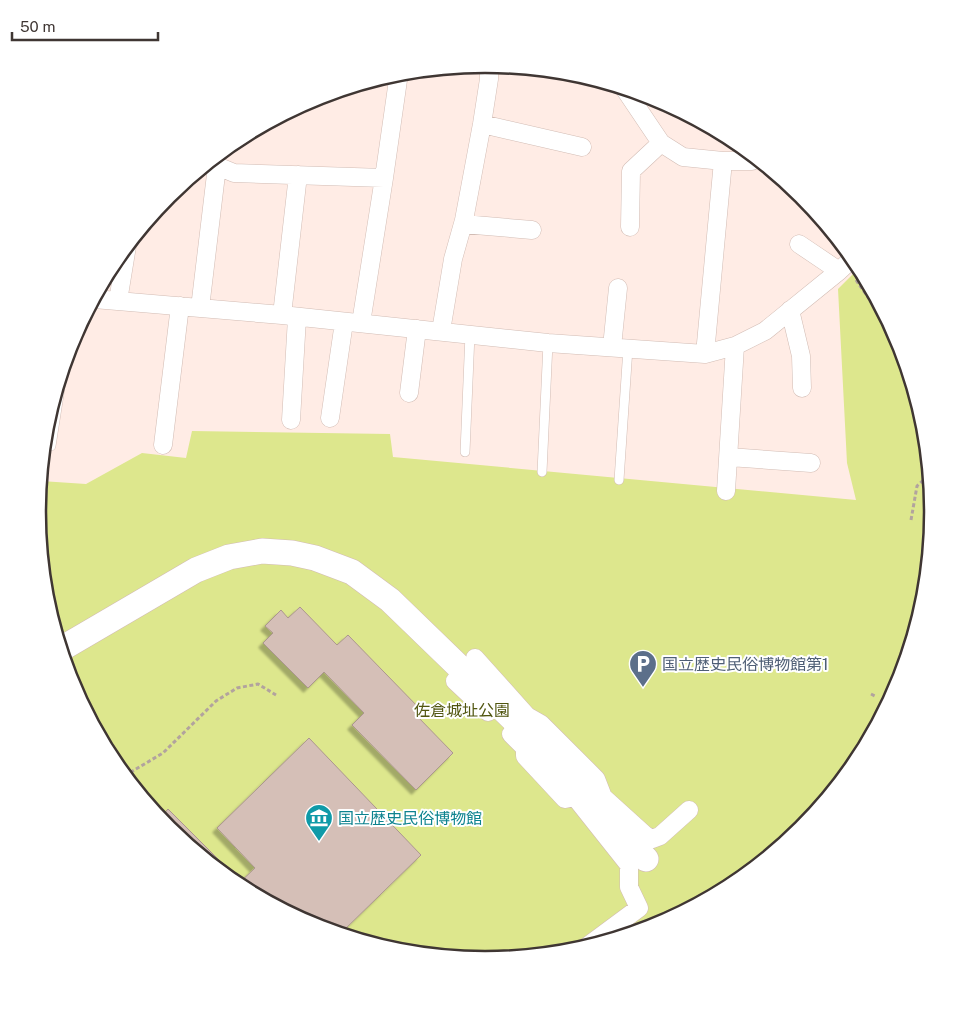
<svg xmlns="http://www.w3.org/2000/svg" width="971" height="1024" font-family="'Public Sans','Noto Sans JP',sans-serif">
  <style>
    .green { fill: #dde78d }
    .building { fill: #d5bfb7; stroke: #ab968e; filter: url(#shadow) }
    .lines { fill: none; stroke-linecap: round; stroke-linejoin: round }
    .lane-casing { stroke: #d2bcb4; stroke-width: 10 }
    .street-casing { stroke: #d2bcb4; stroke-width: 19 }
    .secondary-casing { stroke: #d2bcb4; stroke-width: 26 }
    .path { stroke: #b2a39e; stroke-width: 3; stroke-dasharray: 4 2.5; stroke-linecap: butt }
    .lane { stroke: #fff; stroke-width: 9 }
    .street { stroke: #fff; stroke-width: 18 }
    .secondary { stroke: #fff; stroke-width: 25 }
    .labels { text-anchor: middle; dominant-baseline: central; stroke-width: 4; stroke-linejoin: round; paint-order: stroke }
    .service-label { font-size: 16px; fill: #4e5e75; stroke: #fff; text-anchor: start }
    .park-label { font-size: 16px; fill: #515610; stroke: #fff }
    .culture-label { font-size: 16px; fill: #0d838f; stroke: #fff; text-anchor: start }
    .rim { fill: none; stroke: #3f3633; stroke-width: 2.5 }
  </style>
  <defs>
    <filter id="shadow"><feDropShadow dx="-4.5" dy="4.5" stdDeviation="1" flood-color="#0004"/></filter>
  </defs>
  <rect width="100%" height="100%" fill="#ffece5"/>
  <path class="green" d="M 860,267 L 900,341 L 925,425 L 933,512 L 925,600 L 899,684 L 858,761 L 802,829 L 734,885 L 657,926 L 573,951 L 485,960 L 398,951 L 314,926 L 236,884 L 169,829 L 113,761 L 71,683 L 46,599 L 38,512 L 41,481 L 86,484 L 142,453 L 186,458 L 192,431 L 390,434 L 393,457 L 856,500 L 847,463 L 838,289 Z"/>
  <path class="building" d="M 300,607 L 337,645 L 348,635 L 421,710 L 416,715 L 453,753 L 416,790 L 352,725 L 364,713 L 324,672 L 308,688 L 263,643 L 273,633 L 265,626 L 281,610 L 288,618 Z
    M 309,738 L 421,855 L 340,934 L 314,926 L 237,885 L 255,868 L 217,828 Z
    M 168,809 L 232,873 L 228,877 L 169,829 L 160,818 Z"/>
  <g class="lines">
    <defs>
      <path id="lane" d="M 51,446 L 63,369
        M 465,452 L 470,334
        M 542,472 L 548,343
        M 619,480 L 628,348"/>
      <path id="street" d="M 624,88 L 661,143 L 683,157 L 723,161 L 705,354
        M 482,124 L 582,147
        M 723,161 L 752,161 L 756,157
        M 217,166 L 234,173 L 384,178
        M 463,224 L 532,230
        M 630,227 L 631,171 L 661,143
        M 799,244 L 839,271
        M 94,299 L 282,315 L 548,343 L 705,354 L 735,346 L 765,331 L 839,271 L 853,258
        M 118,301 L 127,246
        M 200,308 L 217,166 L 209,162
        M 790,310 L 801,356 L 802,388
        M 282,315 L 298,175
        M 361,323 L 384,178 L 399,73
        M 441,331 L 453,259 L 464,220 L 482,124 L 489,79 L 489,64
        M 612,347 L 618,288
        M 409,393 L 417,329
        M 330,418 L 344,322
        M 291,420 L 297,318
        M 163,445 L 180,306
        M 729,457 L 811,463
        M 726,491 L 735,346
        M 475,658 L 527,716 L 541,724 L 596,779 L 603,797 L 645,835 L 652,839 L 660,836 L 689,810
        M 455,681 L 488,712
        M 511,734 L 525,748 L 525,756 L 565,799 L 575,797 L 629,865 L 629,887 L 639,908 L 585,948"/>
      <path id="secondary" d="M 61,649 L 196,570 L 229,557 L 262,551 L 292,553 L 315,558 L 352,572 L 390,600 L 515,721 L 646,859"/>
    </defs>
    <use href="#lane" class="lane-casing"/>
    <use href="#street" class="street-casing"/>
    <use href="#secondary" class="secondary-casing"/>
    <path class="path" d="M 856,280 L 881,316 L 891,324
      M 911,520 L 917,486 L 930,474
      M 871,694 L 875,696
      M 124,774 L 131,772 L 163,753 L 216,701 L 237,688 L 258,684 L 276,695
      M 654,918 L 665,922"/>
    <use href="#lane" class="lane"/>
    <use href="#street" class="street"/>
    <use href="#secondary" class="secondary"/>
  </g>
  <defs>
    <symbol id="parking-pin" viewBox="-11 -11 22 30"><path d="M0 17L-7.5 6A9.5 9.5 0 1 1 7.5 6Z" fill="#5c6f8a" stroke="#fff"/><path d="M-3.5-5.5H1a3.5 3.5 0 0 1 0 7H-1V5.5H-3.5ZM-1-3.4V-.6H.8a1.4 1.4 0 0 0 0-2.8Z" fill="#fff"/></symbol>
    <symbol id="museum-pin" viewBox="-11 -11 22 30"><path d="M0 17L-7.5 6A9.5 9.5 0 1 1 7.5 6Z" fill="#0f9aa8" stroke="#fff"/><path d="M0-6L6-3V-2H-6V-3ZM-5-1h2V3h-2ZM-1-1h2V3h-2ZM3-1h2V3H3ZM-6 4H6V6H-6Z" fill="#fff"/></symbol>
  </defs>
  <g fill-rule="evenodd">
    <use href="#parking-pin" x="627" y="648" width="32" height="43"/>
    <use href="#museum-pin" x="303" y="802" width="32" height="43"/>
  </g>
  <g class="labels">
    <g class="service-label">
      <text x="662" y="664">国立歴史民俗博物館第1</text>
    </g>
    <g class="park-label">
      <text x="462" y="710">佐倉城址公園</text>
    </g>
    <g class="culture-label">
      <text x="338" y="818">国立歴史民俗博物館</text>
    </g>
  </g>
  <path d="M0 0H971V1024H0ZM46 512a439 439 0 1 1 878 0a439 439 0 1 1-878 0Z" fill="#fff" fill-rule="evenodd"/>
  <path class="rim" d="M46 512a439 439 0 1 1 878 0a439 439 0 1 1-878 0Z"/>
  <path d="M12 32v8h146v-8" fill="none" stroke="#3f3633" stroke-width="2.5"/>
  <text x="20" y="32" font-size="15" fill="#3f3633" stroke="#ffffff" stroke-width="4" paint-order="stroke">50 m</text>
</svg>
